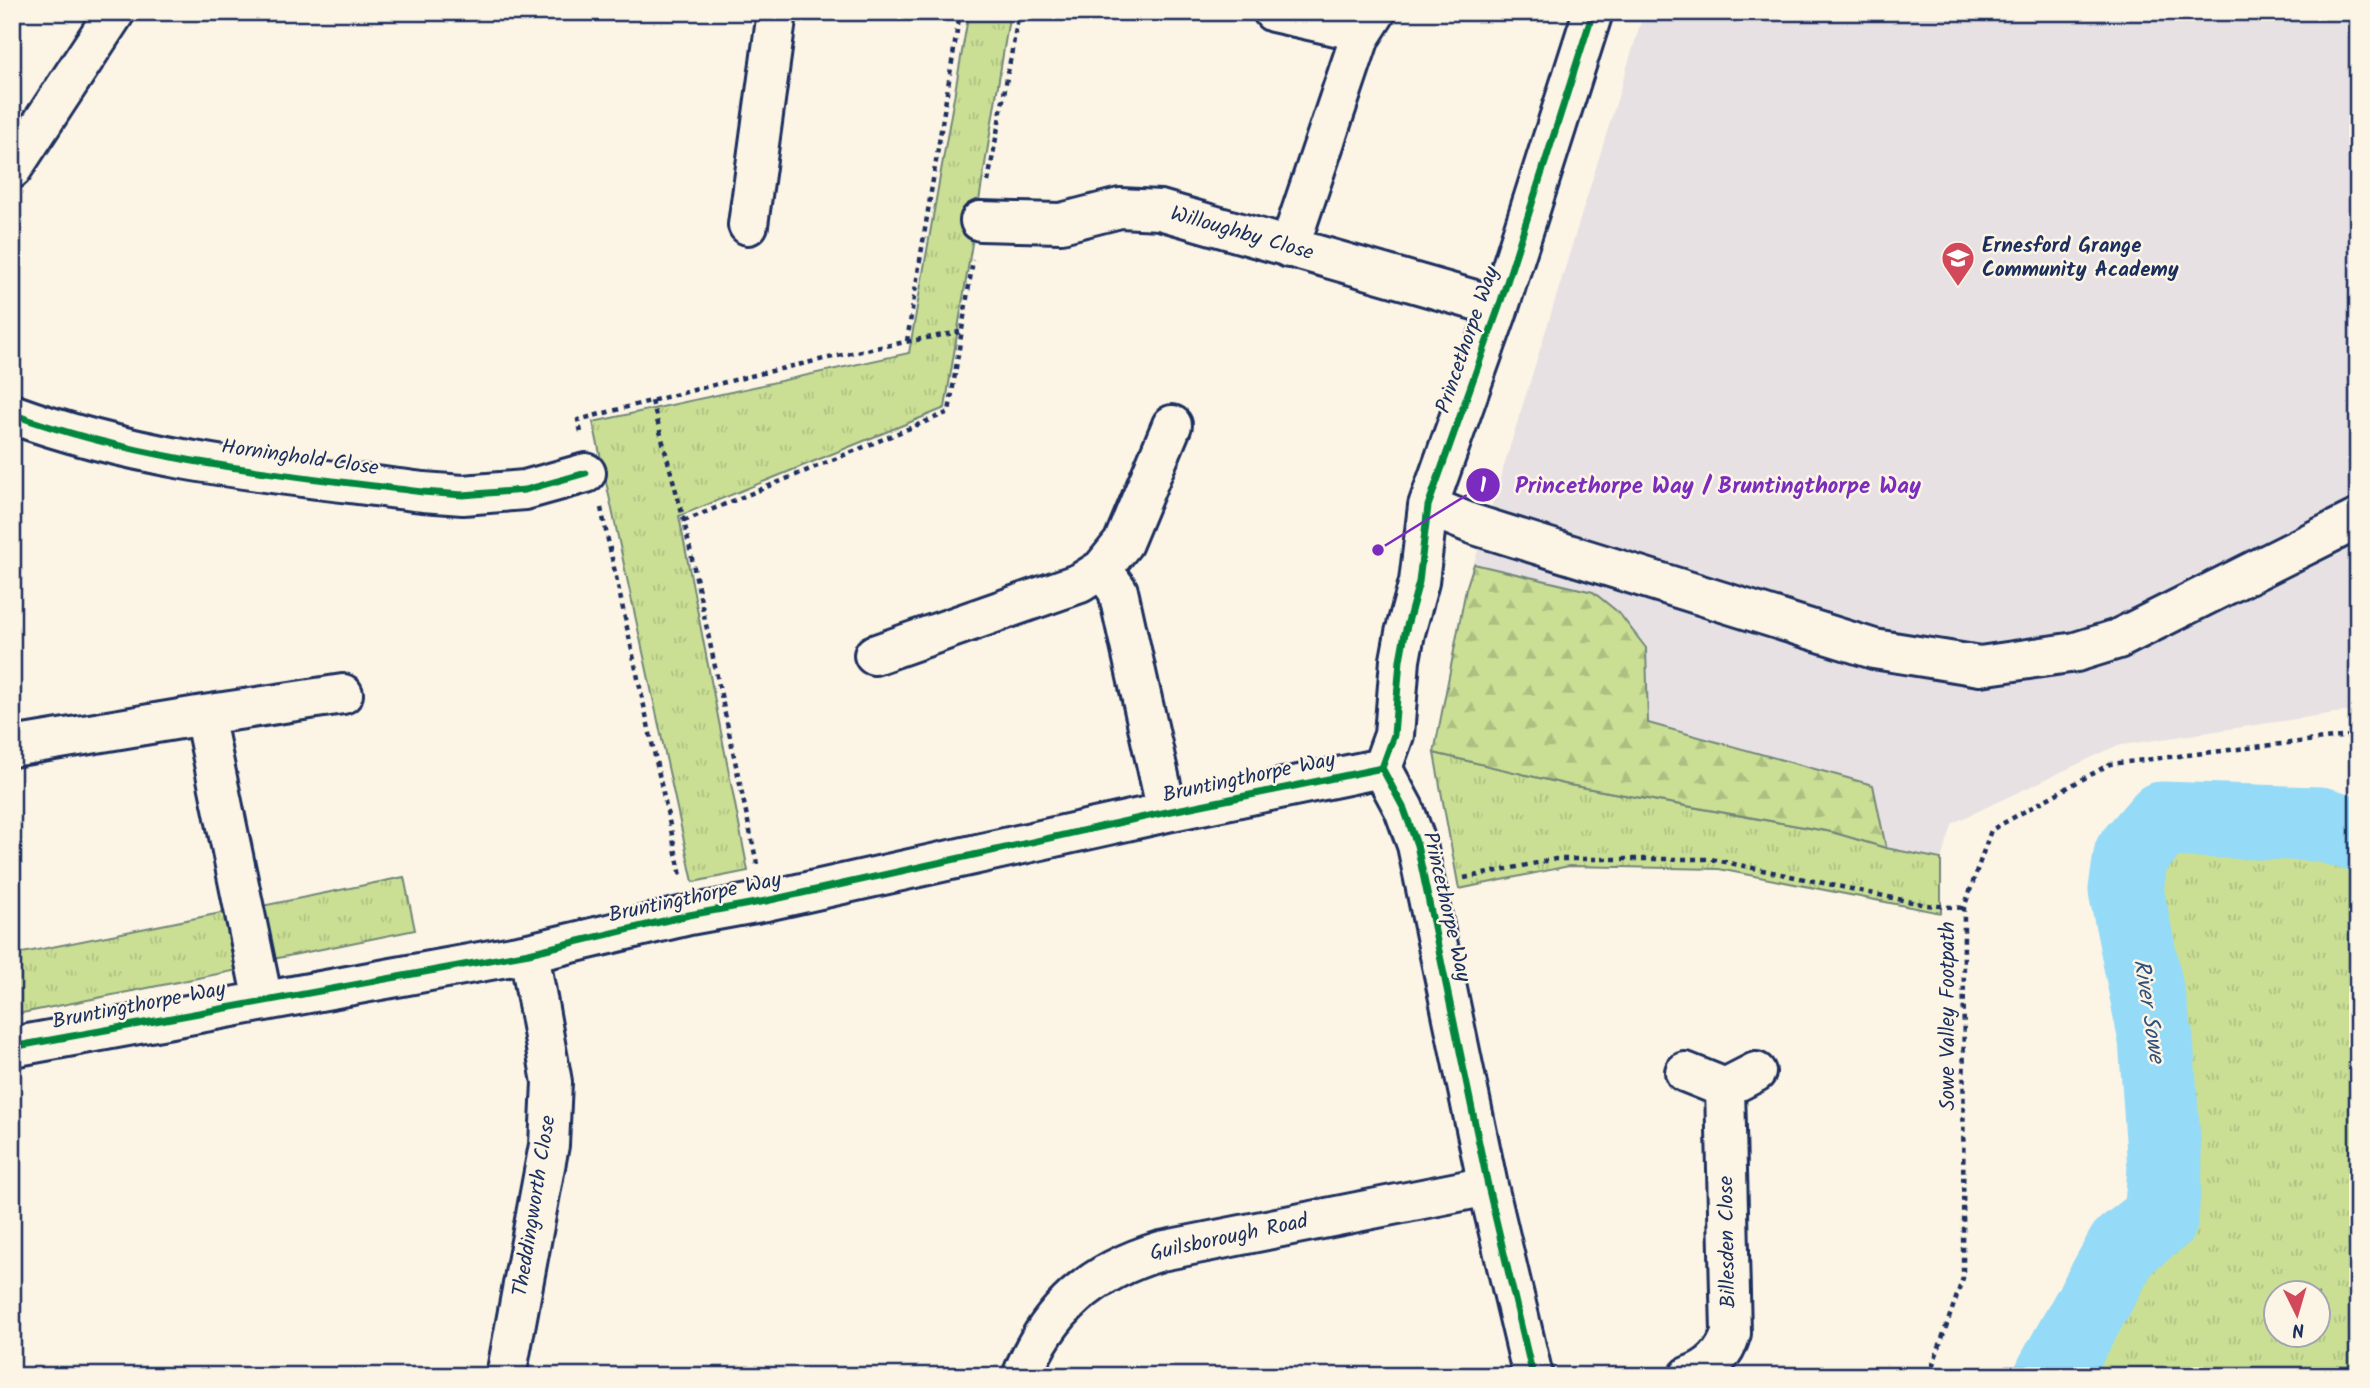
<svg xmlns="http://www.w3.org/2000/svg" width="2370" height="1388" font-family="Kalam,sans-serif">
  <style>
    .built { fill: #e7e1e4 }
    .grass { fill: url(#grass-tufts); stroke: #728779; stroke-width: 2; fill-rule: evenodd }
    .forest { fill: url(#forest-firs); stroke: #728779; stroke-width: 2 }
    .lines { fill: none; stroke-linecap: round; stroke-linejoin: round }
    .river { stroke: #95daf7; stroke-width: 75 }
    .minor-casing { stroke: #1b2f5e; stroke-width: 44 }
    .path { stroke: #1b2f5e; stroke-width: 4.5; stroke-dasharray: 5 5; stroke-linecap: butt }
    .minor { stroke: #fcf5e5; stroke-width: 38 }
    .cycleway-casing { stroke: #fcf5e5; stroke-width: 11 }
    .cycleway { stroke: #00873e; stroke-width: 7 }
    .labels { text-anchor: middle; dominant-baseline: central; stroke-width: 5; stroke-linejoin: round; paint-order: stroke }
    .street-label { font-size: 21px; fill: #1b2f5e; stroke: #fcf5e5 }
    .poi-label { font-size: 21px; font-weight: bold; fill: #1b2f5e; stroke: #fcf5e5; text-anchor: start }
    .water-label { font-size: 23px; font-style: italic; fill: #33517d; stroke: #fcf5e5 }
    .leader { fill: none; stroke: #7b2cbf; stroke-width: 2.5 }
    .callout-dot { fill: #7b2cbf; stroke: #fcf5e5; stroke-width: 2.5 }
    .mark-label { font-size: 21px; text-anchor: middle; font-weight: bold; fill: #fff }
    .callout-label { font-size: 23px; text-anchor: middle; font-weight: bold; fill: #7b2cbf; stroke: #fcf5e5; stroke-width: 5; stroke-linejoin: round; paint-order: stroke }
  </style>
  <defs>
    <pattern id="grass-tufts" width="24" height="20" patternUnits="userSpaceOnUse" patternTransform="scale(1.75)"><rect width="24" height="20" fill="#cadf94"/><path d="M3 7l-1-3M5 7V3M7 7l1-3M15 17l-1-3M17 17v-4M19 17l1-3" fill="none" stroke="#adc082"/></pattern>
    <pattern id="forest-firs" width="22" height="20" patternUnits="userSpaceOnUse" patternTransform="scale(1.75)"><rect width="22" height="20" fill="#cadf94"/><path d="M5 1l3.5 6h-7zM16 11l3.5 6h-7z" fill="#adc082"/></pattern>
  </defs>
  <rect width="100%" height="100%" fill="#fcf5e5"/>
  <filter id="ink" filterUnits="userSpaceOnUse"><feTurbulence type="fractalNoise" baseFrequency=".0143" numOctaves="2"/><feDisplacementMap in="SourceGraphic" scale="14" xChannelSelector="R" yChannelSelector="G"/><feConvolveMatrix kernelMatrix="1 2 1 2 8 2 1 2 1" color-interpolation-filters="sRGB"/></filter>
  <g filter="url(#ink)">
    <path class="built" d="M 1644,12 L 2358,12 L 2358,713 L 2342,712 L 2116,746 L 1953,823 L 1941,859 L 1434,753 L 1466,589 Z"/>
    <path class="grass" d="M 969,12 L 1010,12 L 945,408 L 679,516 L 748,871 L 693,882 L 593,422 L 909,353 Z
      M 1434,753 L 1569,785 L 1832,832 L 1886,848 L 1941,859 L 1941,913 L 1719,869 L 1569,866 L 1459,889 Z
      M 2162,819 L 2320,824 L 2358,835 L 2358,1376 L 2052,1376 L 2124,1247 L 2161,1218 L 2165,1168 L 2156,1039 L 2126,890 L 2131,855 ZM 2276,1294 L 2318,1294 L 2318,1336 L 2276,1336 Z
      M 404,877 L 415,930 L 273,959 L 262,906 Z
      M 236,910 L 248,968 L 12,1015 L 12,955 Z"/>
    <path class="forest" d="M 1474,564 L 1593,592 L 1619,613 L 1646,648 L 1648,723 L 1873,785 L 1886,848 L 1832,832 L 1569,785 L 1434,753 L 1466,589 Z"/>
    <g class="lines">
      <path class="river" d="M 2052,1376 L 2124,1247 L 2161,1218 L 2165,1168 L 2156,1039 L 2126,890 L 2131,855 L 2162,819 L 2320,824 L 2358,835"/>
      <defs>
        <path id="minor" d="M 1273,12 L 1345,28 L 1360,37
          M 12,169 L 115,12
          M 980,221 L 1061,223 L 1120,208 L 1160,210 L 1499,307
          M 748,225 L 777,12
          M 1289,248 L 1360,37 L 1376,12
          M 12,414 C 146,463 283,474 423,492 L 463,495 L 525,490 L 586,473
          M 1428,506 L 1472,524 L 1874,649 L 1980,666 L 2076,652 L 2118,639 L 2358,519
          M 1102,569 L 1118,591 L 1167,812
          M 874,655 L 1080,583 L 1102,569 L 1123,543 L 1172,425
          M 204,715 L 263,1001
          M 12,747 L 204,715 L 343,694
          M 12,1047 L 529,953 L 689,915 L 766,901 L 1167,812 L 1382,768
          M 1685,1072 L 1725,1088 L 1756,1072
          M 506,1376 L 549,1145 L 552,1082 L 529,953
          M 1022,1376 C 1048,1309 1093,1271 1161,1251 L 1488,1186
          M 1533,1376 L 1488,1186 L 1417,845 L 1404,809 L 1382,768 L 1394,735 L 1400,660 L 1405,633 L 1419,582 L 1428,506 L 1499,307 L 1593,12
          M 1689,1376 C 1710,1369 1725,1354 1731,1333 L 1725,1088"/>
      </defs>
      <use href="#minor" class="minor-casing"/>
      <path class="path" d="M 988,182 L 1019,12
        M 907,341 L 960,12
        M 652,401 L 684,521 L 757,864
        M 581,432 L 578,420 C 703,387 832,354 960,332
        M 601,508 L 681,876
        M 684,521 L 949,412 L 973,260
        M 1464,878 L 1556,859 L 1711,859 L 1926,905 L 1964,908
        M 1929,1376 L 1963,1278 L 1964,908 L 1991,830 L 2110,764 L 2358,735"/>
      <use href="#minor" class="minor"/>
      <defs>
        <path id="cycleway" d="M 12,414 C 146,463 283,474 423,492 L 463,495 L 525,490 L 586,473
          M 12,1047 L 529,953 L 689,915 L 766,901 L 1167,812 L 1382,768
          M 1533,1376 L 1488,1186 L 1417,845 L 1404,809 L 1382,768 L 1394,735 L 1400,660 L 1405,633 L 1419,582 L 1428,506 L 1499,307 L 1593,12"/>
      </defs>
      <use href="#cycleway" class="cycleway-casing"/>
      <use href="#cycleway" class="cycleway"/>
    </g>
  </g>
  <defs>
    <symbol id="school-pin" viewBox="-11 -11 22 30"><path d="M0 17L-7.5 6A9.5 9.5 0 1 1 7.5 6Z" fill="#d1495b" stroke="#fcf5e5"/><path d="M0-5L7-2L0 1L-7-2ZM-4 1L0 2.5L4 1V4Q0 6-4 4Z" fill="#fff"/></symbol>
  </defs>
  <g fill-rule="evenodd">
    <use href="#school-pin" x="1939" y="239" width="38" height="52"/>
  </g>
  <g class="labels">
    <g class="street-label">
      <text transform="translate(1242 234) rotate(16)">Willoughby Close</text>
      <text transform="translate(1468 340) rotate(-71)">Princethorpe Way</text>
      <text transform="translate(300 458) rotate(8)">Horninghold Close</text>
      <text transform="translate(1249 778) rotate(-12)">Bruntingthorpe Way</text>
      <text transform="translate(695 898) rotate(-12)">Bruntingthorpe Way</text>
      <text transform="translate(1446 907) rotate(77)">Princethorpe Way</text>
      <text transform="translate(139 1006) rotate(-11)">Bruntingthorpe Way</text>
      <text transform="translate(1948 1016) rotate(-90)">Sowe Valley Footpath</text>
      <text transform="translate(535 1206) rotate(-81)">Theddingworth Close</text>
      <text transform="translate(1229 1238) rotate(-12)">Guilsborough Road</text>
      <text transform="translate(1728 1242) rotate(-91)">Billesden Close</text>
    </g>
    <g class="poi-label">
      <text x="1982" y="246">Ernesford Grange<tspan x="1982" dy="24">Community Academy</tspan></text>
    </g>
    <g class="water-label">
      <text transform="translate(2148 1011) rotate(81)">River Sowe</text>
    </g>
  </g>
  <path class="leader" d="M1378 550L1483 485"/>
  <g class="callout-dot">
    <circle cx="1378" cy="550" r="7"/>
    <circle cx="1483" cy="485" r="18"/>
  </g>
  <g class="mark-label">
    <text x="1483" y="492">1</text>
  </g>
  <g class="callout-label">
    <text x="1718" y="493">Princethorpe Way / Bruntingthorpe Way</text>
  </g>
  <rect width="2370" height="1388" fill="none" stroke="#fcf5e5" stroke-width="42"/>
  <rect x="21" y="21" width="2328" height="1346" fill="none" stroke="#1b2f5e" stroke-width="2.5" filter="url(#ink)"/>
  <g transform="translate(2297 1314) rotate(175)"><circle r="33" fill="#fcf5e5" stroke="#a2a6af" stroke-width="2"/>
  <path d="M0-5L12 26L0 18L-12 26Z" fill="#d1495b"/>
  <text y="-10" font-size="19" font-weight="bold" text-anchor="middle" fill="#1b2f5e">N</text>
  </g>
</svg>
